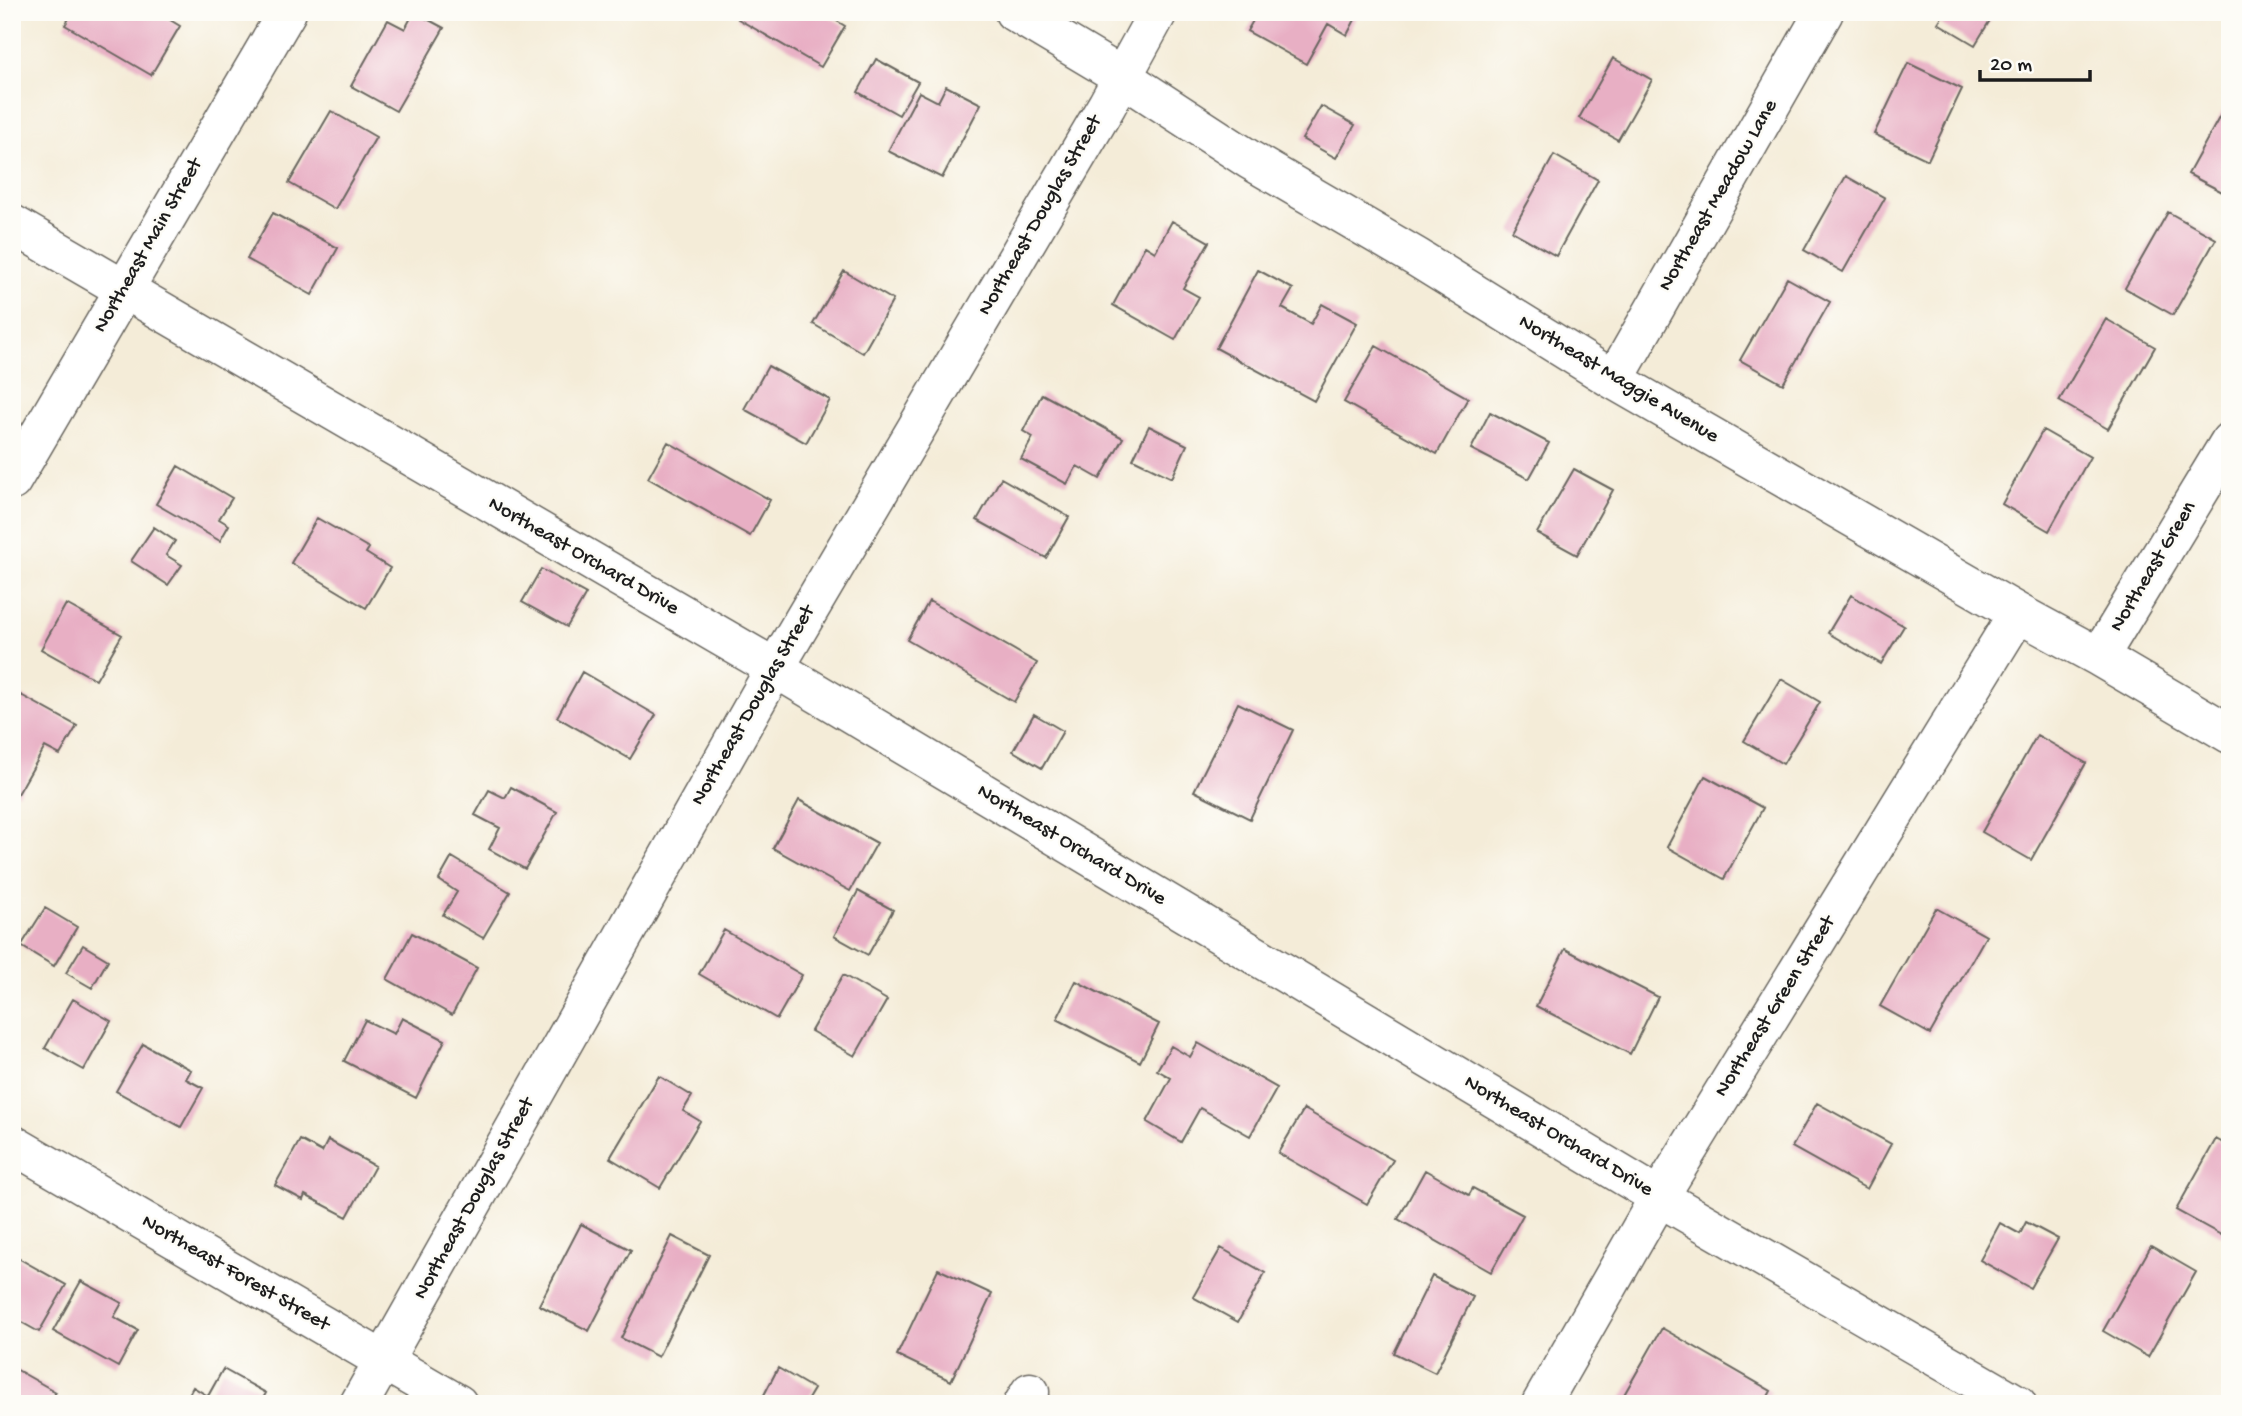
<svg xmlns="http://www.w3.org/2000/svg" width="2242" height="1416" font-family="'Gochi Hand',sans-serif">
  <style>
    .building { fill: #e8afc4 }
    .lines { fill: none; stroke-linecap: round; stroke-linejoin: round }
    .minor-casing { stroke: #68655e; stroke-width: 41 }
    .major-casing { stroke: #68655e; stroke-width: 41 }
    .minor { stroke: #fff; stroke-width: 38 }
    .major { stroke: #fff; stroke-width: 38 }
    .labels { text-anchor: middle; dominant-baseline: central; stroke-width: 5; stroke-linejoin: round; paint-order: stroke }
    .street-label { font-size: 21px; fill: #1c1c1c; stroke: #fdfcf7 }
  </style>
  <rect width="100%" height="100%" fill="#fdfcf7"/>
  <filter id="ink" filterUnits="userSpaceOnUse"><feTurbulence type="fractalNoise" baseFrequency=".0143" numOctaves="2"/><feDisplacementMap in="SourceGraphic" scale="14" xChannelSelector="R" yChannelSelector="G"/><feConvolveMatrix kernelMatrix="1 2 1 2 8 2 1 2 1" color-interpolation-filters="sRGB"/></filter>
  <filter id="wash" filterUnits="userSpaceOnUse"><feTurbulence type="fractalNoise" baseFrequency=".00686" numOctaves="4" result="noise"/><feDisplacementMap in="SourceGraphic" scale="28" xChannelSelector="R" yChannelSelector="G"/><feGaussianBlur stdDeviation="1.57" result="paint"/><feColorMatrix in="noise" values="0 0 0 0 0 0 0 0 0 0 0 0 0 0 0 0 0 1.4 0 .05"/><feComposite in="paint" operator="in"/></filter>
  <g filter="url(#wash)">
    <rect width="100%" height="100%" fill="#f4ecd8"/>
    <g id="blocks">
      <path class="building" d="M 73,12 L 157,12 L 180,26 L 151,75 L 65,25 Z
        M 414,12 L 444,28 L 396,111 L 351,86 L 388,20 L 405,29 Z
        M 742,12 L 822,12 L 845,26 L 821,67 L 738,19 Z
        M 1258,12 L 1359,12 L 1347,35 L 1328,24 L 1306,64 L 1247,31 Z
        M 1945,12 L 1995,12 L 1975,45 L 1938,23 Z
        M 1613,58 L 1652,80 L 1618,140 L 1579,118 Z
        M 876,59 L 918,82 L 899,115 L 858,92 Z
        M 1908,63 L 1962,89 L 1928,160 L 1874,134 Z
        M 946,86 L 981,104 L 942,178 L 888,151 L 919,92 L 938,102 Z
        M 2230,98 L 2230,196 L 2188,174 Z
        M 1321,106 L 1355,125 L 1336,158 L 1302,139 Z
        M 331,111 L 376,137 L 335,209 L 289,183 Z
        M 1554,155 L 1598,180 L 1556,256 L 1512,231 Z
        M 1846,176 L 1885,198 L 1843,272 L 1804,250 Z
        M 2168,212 L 2216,239 L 2173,315 L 2125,288 Z
        M 273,213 L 338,248 L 312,295 L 247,259 Z
        M 1172,221 L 1209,242 L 1183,288 L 1199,297 L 1175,340 L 1113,305 L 1145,246 L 1155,252 Z
        M 1258,270 L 1293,289 L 1282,308 L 1311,324 L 1322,304 L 1357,323 L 1314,401 L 1216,348 Z
        M 844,271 L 893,300 L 863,353 L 813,324 Z
        M 1787,278 L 1830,302 L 1783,384 L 1740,360 Z
        M 2106,319 L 2155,347 L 2108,429 L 2059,401 Z
        M 1376,346 L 1468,398 L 1437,454 L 1344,402 Z
        M 768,366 L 830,400 L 806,443 L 744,409 Z
        M 1042,394 L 1123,438 L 1100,479 L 1077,466 L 1067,484 L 1021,459 L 1033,437 L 1023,431 Z
        M 1490,412 L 1549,443 L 1529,479 L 1471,449 Z
        M 1149,426 L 1187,445 L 1172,478 L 1133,459 Z
        M 2043,430 L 2090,457 L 2049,531 L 2002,504 Z
        M 668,442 L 770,500 L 750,536 L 648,478 Z
        M 178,466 L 232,498 L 219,519 L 229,525 L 220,541 L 156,504 Z
        M 1574,469 L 1613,490 L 1577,555 L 1537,533 Z
        M 1001,478 L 1069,517 L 1046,558 L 977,520 Z
        M 317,518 L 369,548 L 366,553 L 390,568 L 366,608 L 291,563 Z
        M 154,527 L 175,541 L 166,555 L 182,565 L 168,585 L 131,561 Z
        M 541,569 L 586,594 L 567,627 L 522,602 Z
        M 1851,595 L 1904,626 L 1881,664 L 1828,633 Z
        M 929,601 L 1037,663 L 1014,702 L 907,640 Z
        M 66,604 L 122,635 L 96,680 L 41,649 Z
        M 582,672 L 656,715 L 630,759 L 557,717 Z
        M 1781,679 L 1820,702 L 1783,764 L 1744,741 Z
        M 21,695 L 77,726 L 60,755 L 45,747 L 18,794 L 12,791 L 12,711 Z
        M 1238,703 L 1293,730 L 1250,819 L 1194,791 Z
        M 1034,714 L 1063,731 L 1042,768 L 1013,751 Z
        M 2037,735 L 2086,763 L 2031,860 L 1982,832 Z
        M 1705,776 L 1763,808 L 1724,879 L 1667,847 Z
        M 511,787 L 557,812 L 525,869 L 489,849 L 500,828 L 475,815 L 489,790 L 505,798 Z
        M 799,800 L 877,843 L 850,891 L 773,848 Z
        M 452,857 L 510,892 L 483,938 L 443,915 L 457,892 L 439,880 Z
        M 858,891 L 893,910 L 868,955 L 834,936 Z
        M 45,908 L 77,927 L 54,966 L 21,946 Z
        M 1936,908 L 1986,936 L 1930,1034 L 1880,1006 Z
        M 724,930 L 802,975 L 777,1019 L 699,974 Z
        M 412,933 L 477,968 L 452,1015 L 387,979 Z
        M 83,945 L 108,960 L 92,988 L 66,973 Z
        M 1565,949 L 1658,997 L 1630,1054 L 1536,1006 Z
        M 843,975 L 887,1000 L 855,1056 L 811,1031 Z
        M 1076,981 L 1159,1024 L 1140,1062 L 1057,1019 Z
        M 73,999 L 111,1021 L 84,1070 L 45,1048 Z
        M 402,1018 L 445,1040 L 416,1098 L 344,1061 L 365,1020 L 394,1034 Z
        M 1198,1043 L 1277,1088 L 1250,1136 L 1200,1108 L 1181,1142 L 1147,1122 L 1171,1078 L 1157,1070 L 1171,1046 L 1190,1057 Z
        M 143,1044 L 191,1070 L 186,1079 L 203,1088 L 181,1127 L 116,1091 Z
        M 659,1076 L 692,1096 L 683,1111 L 700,1121 L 660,1188 L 610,1158 Z
        M 1817,1103 L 1891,1144 L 1867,1189 L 1792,1147 Z
        M 1304,1109 L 1393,1160 L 1367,1204 L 1278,1153 Z
        M 2216,1139 L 2230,1147 L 2230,1225 L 2223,1236 L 2176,1210 Z
        M 300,1140 L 322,1152 L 328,1140 L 375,1166 L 347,1217 L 305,1195 L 303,1200 L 275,1185 Z
        M 1425,1170 L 1469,1195 L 1473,1188 L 1523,1215 L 1491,1272 L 1398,1219 Z
        M 2026,1222 L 2058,1239 L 2030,1288 L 1980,1260 L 2000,1223 L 2020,1234 Z
        M 581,1224 L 631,1250 L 589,1331 L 539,1305 Z
        M 672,1236 L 709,1255 L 658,1357 L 621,1338 Z
        M 2151,1246 L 2196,1272 L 2148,1357 L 2103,1331 Z
        M 1221,1248 L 1265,1273 L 1238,1322 L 1193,1297 Z
        M 18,1258 L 66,1285 L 39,1332 L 12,1317 L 12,1268 Z
        M 938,1269 L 992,1294 L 951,1381 L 897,1355 Z
        M 1432,1276 L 1473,1297 L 1435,1373 L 1394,1353 Z
        M 81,1281 L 122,1303 L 114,1317 L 138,1330 L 118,1367 L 53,1331 Z
        M 1662,1328 L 1771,1391 L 1764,1404 L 1627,1404 L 1621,1400 Z
        M 12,1367 L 56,1392 L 49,1404 L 12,1404 Z
        M 778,1368 L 814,1389 L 805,1404 L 779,1404 L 764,1395 Z
        M 223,1369 L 266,1393 L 260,1404 L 184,1404 L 193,1387 L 208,1396 Z"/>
    </g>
  </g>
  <g filter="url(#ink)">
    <use href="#blocks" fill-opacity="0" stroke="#68655e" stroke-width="2"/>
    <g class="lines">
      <defs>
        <path id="minor" d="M 1014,12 L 1121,76 L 1250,160 L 1416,257 L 1614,380 L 2018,613 L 2099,657 L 2230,734
          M 12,224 L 775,668 L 1659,1197 L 2017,1404
          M 1614,380 L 1824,12
          M 12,481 L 287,12
          M 2099,657 L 2230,441
          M 12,1144 L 458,1404
          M 1023,1404 L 1030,1392
          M 1541,1404 L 1659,1197 L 2018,613"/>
        <path id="major" d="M 359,1404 L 775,668 L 1107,105 L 1158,12"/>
      </defs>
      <use href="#minor" class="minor-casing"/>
      <use href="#major" class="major-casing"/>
      <use href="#minor" class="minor"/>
      <use href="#major" class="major"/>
    </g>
  </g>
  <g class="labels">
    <g class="street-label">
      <text transform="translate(1719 196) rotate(-60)">Northeast Meadow Lane</text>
      <text transform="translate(1041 216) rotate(-60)">Northeast Douglas Street</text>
      <text transform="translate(149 246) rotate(-60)">Northeast Main Street</text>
      <text transform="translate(1618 380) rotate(31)">Northeast Maggie Avenue</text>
      <text transform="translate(583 557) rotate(30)">Northeast Orchard Drive</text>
      <text transform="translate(2154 567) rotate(-59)">Northeast Green</text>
      <text transform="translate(754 706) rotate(-60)">Northeast Douglas Street</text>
      <text transform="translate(1071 846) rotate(31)">Northeast Orchard Drive</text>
      <text transform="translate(1776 1007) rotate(-58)">Northeast Green Street</text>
      <text transform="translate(1558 1137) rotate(31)">Northeast Orchard Drive</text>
      <text transform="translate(475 1199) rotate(-61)">Northeast Douglas Street</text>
      <text transform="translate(235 1274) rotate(30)">Northeast Forest Street</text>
    </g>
  </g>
  <rect width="2242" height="1416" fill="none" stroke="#fdfcf7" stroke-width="42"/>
  <path d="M1980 70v10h110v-10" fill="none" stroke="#1c1c1c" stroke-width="3.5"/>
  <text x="1990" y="70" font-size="21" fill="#1c1c1c" stroke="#fdfcf7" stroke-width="5" paint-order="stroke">20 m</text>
</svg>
